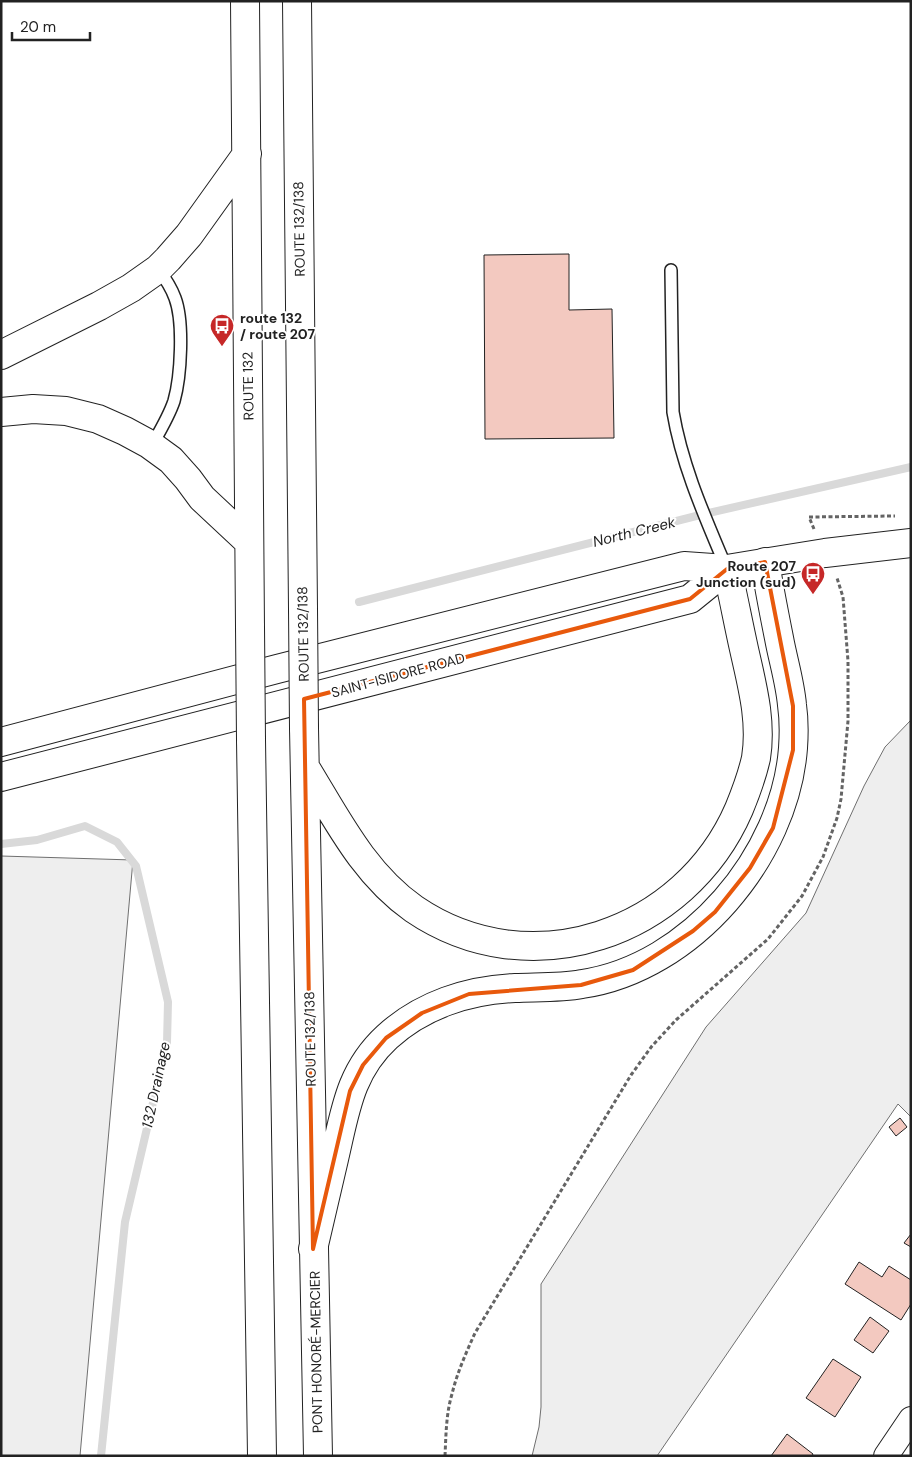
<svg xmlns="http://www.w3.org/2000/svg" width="912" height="1457" font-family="'DM Sans',sans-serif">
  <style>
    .green { fill: #eee; stroke: #6f6f6f }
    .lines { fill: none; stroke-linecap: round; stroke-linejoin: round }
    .stream { stroke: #d9d9d9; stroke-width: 8 }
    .building { fill: #f3c9c0; stroke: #222 }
    .lane-casing { stroke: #222; stroke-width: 14 }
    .street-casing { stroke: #222; stroke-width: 26 }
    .secondary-casing { stroke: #222; stroke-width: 30 }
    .highway-casing { stroke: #222; stroke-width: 30 }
    .path { stroke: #646464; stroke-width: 3; stroke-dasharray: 4 2.5; stroke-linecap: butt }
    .lane { stroke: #fff; stroke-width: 11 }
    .street { stroke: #fff; stroke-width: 24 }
    .secondary { stroke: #fff; stroke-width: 28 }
    .highway { stroke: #fff; stroke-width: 28 }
    .highway-bridge-casing { stroke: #222; stroke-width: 30; stroke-linecap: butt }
    .highway-bridge { stroke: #fff; stroke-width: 28 }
    .marked { fill: none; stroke: #e8590c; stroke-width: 4; stroke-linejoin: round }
    .labels { text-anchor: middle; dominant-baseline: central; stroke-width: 4; stroke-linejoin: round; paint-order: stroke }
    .street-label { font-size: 14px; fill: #222; stroke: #fff }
    .poi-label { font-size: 14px; font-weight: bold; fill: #222; stroke: #fff; text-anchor: start }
    .water-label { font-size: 15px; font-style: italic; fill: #222; stroke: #fff }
  </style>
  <rect width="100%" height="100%" fill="#fff"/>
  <path class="green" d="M 911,720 L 911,1117 L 898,1104 L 657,1456 L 532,1456 L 539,1427 L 541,1407 L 541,1284 L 706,1027 L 806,913 L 864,786 L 885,747 Z
    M 1,856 L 133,860 L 80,1456 L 1,1456 Z"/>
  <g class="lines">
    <path class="stream" d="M 359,602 L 704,514 L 911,467
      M 1,844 L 37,840 L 85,826 L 117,842 L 136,866 L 168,1002 L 167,1043 L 125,1222 L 101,1456"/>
  </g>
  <path class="building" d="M 569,254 L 569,310 L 612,309 L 614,438 L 485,439 L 484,255 Z
    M 900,1118 L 907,1127 L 896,1136 L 889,1127 Z
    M 911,1234 L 911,1247 L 904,1243 Z
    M 859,1262 L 882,1277 L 889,1266 L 911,1280 L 911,1304 L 901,1320 L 845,1284 Z
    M 870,1317 L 889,1331 L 873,1353 L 854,1340 Z
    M 833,1359 L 861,1377 L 835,1417 L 806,1398 Z
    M 787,1434 L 813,1454 L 812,1456 L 771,1456 Z"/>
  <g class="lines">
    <defs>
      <path id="lane" d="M 671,270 L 673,412 C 682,466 705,517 726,567
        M 152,445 C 160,431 169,416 174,401 C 181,376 184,322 175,298 C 171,287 165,278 158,269"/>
      <path id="street" d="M 886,1456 L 911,1419"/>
      <path id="secondary" d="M 1,742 L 277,669 L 684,566 L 727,569 L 825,553 L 911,543
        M 1,777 L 690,599 L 727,569"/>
      <path id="highway" d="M 245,1 L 250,627
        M 297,1 L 303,609
        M 1,355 L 99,306 L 131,288 L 158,269 L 168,259 L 189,235 L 247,154
        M 1,412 L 33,409 L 66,411 L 98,419 L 125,431 L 149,444 L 171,460 L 188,479 L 202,498 L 248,541
        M 304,728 L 318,1456
        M 251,740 L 262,1456
        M 305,767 C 337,819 363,873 414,909 C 530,988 685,934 739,809 C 746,792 752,776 756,758 C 762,721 752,685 744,649 C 738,622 733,595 727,569
        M 313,1249 C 320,1219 327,1189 334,1159 C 345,1113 349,1072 387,1037 C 422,1005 468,990 515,988 C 537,987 560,988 582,984 C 691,968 785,856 793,748 C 794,734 794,719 792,705 C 790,682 783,660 779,638 C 774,613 769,588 765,562"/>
    </defs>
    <use href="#lane" class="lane-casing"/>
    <use href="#street" class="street-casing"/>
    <use href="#secondary" class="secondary-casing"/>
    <use href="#highway" class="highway-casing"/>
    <path class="path" d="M 814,529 L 809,517 L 895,516
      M 445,1456 C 446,1435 446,1414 452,1394 C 457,1373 466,1353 475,1333 L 631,1075 L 652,1046 L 676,1020 L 768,939 L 802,896 L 823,857 L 837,818 L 841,799 L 848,721 L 848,661 L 843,597 L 837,578"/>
    <use href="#lane" class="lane"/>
    <use href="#street" class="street"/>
    <use href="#secondary" class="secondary"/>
    <use href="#highway" class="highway"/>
    <defs>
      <path id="highway-bridge" d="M 303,609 L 304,728
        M 250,627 L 251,740"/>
    </defs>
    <use href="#highway-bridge" class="highway-bridge-casing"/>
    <use href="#highway-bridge" class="highway-bridge"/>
  </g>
  <path class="marked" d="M 765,562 L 793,706 L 793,750 L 773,828 L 750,868 L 715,912 L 693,931 L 633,970 L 581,985 L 469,994 L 422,1013 L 386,1038 L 363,1065 L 350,1091 L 313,1249 L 304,699 L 690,599 L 727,569 Z"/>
  <defs>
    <symbol id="bus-pin" viewBox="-11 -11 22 30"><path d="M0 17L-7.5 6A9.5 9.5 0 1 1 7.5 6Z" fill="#c62828" stroke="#fff"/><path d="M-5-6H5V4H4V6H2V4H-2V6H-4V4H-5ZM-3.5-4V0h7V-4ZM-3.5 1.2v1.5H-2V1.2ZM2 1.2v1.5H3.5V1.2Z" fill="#fff"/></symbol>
  </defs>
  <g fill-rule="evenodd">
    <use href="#bus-pin" x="208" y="312" width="28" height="38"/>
    <use href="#bus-pin" x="799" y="560" width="28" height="38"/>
  </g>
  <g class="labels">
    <g class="street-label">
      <text transform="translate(299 229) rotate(-91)">ROUTE 132/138</text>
      <text transform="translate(248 386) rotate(-91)">ROUTE 132</text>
      <text transform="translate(303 634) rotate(-91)">ROUTE 132/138</text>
      <text transform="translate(398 675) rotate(-15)">SAINT-ISIDORE ROAD</text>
      <text transform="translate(310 1039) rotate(-91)">ROUTE 132/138</text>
      <text transform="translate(316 1352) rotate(-91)">PONT HONORÉ-MERCIER</text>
    </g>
    <g class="poi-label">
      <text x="240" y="318">route 132<tspan x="240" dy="16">/ route 207</tspan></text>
      <text x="796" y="566" text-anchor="end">Route 207<tspan x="796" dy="16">Junction (sud)</tspan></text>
    </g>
    <g class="water-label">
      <text transform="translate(634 532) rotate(-14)">North Creek</text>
      <text transform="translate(156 1085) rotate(-78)">132 Drainage</text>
    </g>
  </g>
  <rect width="912" height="1457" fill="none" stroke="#222222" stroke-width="5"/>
  <path d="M12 32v8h78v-8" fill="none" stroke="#222222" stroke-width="2.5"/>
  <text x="20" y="32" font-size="15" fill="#222222" stroke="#ffffff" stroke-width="4" paint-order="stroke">20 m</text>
</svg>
